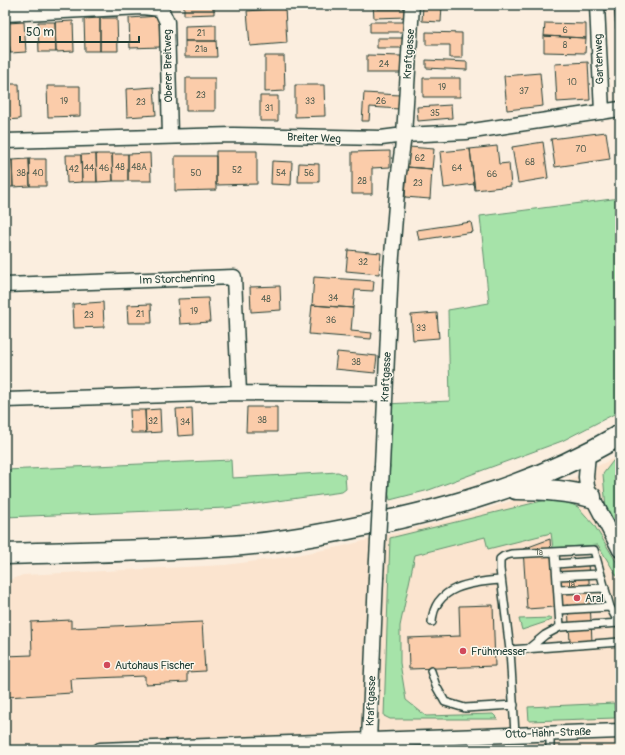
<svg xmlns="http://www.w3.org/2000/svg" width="625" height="755" font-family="Pangolin,sans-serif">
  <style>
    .built { fill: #fbe4cf }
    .green { fill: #a6e3a9; stroke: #62906e }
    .building { fill: #fbccaa; stroke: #1f3d34 }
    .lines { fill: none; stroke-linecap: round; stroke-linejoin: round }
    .service-casing { stroke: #1f3d34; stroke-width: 10 }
    .minor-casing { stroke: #1f3d34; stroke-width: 17 }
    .secondary-casing { stroke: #1f3d34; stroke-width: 23 }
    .service { stroke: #fbf7ec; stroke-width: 7 }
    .minor { stroke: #fbf7ec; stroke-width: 14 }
    .secondary { stroke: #fbf7ec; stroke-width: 20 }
    .minor-bridge-casing { stroke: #1f3d34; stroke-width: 17; stroke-linecap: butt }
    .minor-bridge { stroke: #fbf7ec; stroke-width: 14 }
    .poi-dot { fill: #d1495b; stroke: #fbf7ec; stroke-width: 1.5 }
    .labels { text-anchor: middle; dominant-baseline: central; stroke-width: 3; stroke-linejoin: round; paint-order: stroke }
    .number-label { font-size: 9px; fill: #566152 }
    .street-label { font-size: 11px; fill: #1f3d34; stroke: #fbf7ec }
    .poi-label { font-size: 11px; fill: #1f3d34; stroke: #fbf7ec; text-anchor: start }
  </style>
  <rect width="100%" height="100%" fill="#fbeedf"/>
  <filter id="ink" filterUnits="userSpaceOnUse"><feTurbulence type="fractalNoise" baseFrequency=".025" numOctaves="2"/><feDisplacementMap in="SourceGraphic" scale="8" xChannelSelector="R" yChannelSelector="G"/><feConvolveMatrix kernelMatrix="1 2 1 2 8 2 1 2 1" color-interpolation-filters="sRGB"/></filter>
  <g filter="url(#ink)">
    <path class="built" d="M 620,455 L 620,750 L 5,750 L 5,582 L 23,575 L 225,565 L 280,558 L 339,547 L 461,517 L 555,487 Z"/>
    <path class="green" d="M 620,198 L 620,411 L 562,441 L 429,490 L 390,500 L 382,466 L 385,404 L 450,401 L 448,310 L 489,303 L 480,216 Z
      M 620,456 L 620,532 L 606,508 L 603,474 L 613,461 Z
      M 231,460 L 232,478 L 338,472 L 345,475 L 346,489 L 342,492 L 226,508 L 5,517 L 5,470 Z
      M 554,498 L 562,500 L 578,507 L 594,525 L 620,568 L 620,581 L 598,545 L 553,548 L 551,533 L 488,549 L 485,537 L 415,555 L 400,626 L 400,663 L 406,700 L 426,716 L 493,714 L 498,719 L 390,719 L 384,716 L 390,538 Z
      M 551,618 L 552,620 L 522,630 L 519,619 Z
      M 614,703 L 615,718 L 529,721 L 528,707 Z"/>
    <path class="building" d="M 184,5 L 214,5 L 214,14 L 184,15 Z
      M 373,5 L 377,5 L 377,9 L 407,9 L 407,17 L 374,18 Z
      M 423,5 L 442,5 L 441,22 L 422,21 Z
      M 543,5 L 576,5 L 576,7 L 543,6 Z
      M 614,6 L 620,6 L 620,29 L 616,29 Z
      M 285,8 L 287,43 L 250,46 L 247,11 Z
      M 159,16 L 160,47 L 130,48 L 129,18 Z
      M 100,18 L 117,18 L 118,51 L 100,51 Z
      M 100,18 L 100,51 L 85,51 L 84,19 Z
      M 73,21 L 74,51 L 56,52 L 55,22 Z
      M 24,22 L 26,52 L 10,53 L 8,23 Z
      M 38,22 L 55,22 L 56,52 L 39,52 Z
      M 370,22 L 406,22 L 406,32 L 370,32 Z
      M 5,23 L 8,23 L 10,53 L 5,53 Z
      M 545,23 L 586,24 L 586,38 L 544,36 Z
      M 216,25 L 216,41 L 185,41 L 185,26 Z
      M 426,32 L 462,33 L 462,58 L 450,58 L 450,45 L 426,45 Z
      M 544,36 L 586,38 L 585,53 L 544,52 Z
      M 377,38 L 406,38 L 405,48 L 377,48 Z
      M 185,41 L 216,41 L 217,57 L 185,57 Z
      M 367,55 L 401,56 L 401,73 L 367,73 Z
      M 265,56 L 284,56 L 285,91 L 265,92 Z
      M 426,60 L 467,62 L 467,70 L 426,68 Z
      M 588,62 L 590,100 L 557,102 L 555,64 Z
      M 540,73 L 543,106 L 507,110 L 504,76 Z
      M 186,78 L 215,78 L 215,111 L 186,111 Z
      M 423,78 L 460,78 L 460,97 L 423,97 Z
      M 5,84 L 19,84 L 20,119 L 5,120 Z
      M 295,85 L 324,85 L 325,116 L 295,117 Z
      M 47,86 L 80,86 L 80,116 L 48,117 Z
      M 154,87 L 156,115 L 127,117 L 126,89 Z
      M 364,93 L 400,95 L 399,109 L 370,107 L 369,121 L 362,121 Z
      M 260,96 L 278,96 L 278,121 L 260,121 Z
      M 451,105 L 452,118 L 418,121 L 417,107 Z
      M 606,132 L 610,159 L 555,167 L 551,139 Z
      M 543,142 L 548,178 L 518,183 L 512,147 Z
      M 497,146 L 499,164 L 509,163 L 511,186 L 475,190 L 470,149 Z
      M 409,147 L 434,149 L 432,169 L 407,167 Z
      M 470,149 L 474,184 L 444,188 L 440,152 Z
      M 216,151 L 257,151 L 257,184 L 216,185 Z
      M 390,151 L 390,167 L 372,168 L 372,194 L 352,194 L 352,152 Z
      M 150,153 L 151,181 L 128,181 L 128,154 Z
      M 96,154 L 97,182 L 82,182 L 81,155 Z
      M 96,154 L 112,154 L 113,181 L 97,182 Z
      M 112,154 L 128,154 L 128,181 L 113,181 Z
      M 66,155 L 81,155 L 82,182 L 67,183 Z
      M 175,156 L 216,156 L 216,190 L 175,191 Z
      M 29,159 L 30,186 L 13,187 L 12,160 Z
      M 29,159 L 46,159 L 46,186 L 30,186 Z
      M 5,160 L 12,160 L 13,187 L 5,187 Z
      M 272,161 L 292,162 L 291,185 L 271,184 Z
      M 299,163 L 319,164 L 319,182 L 298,182 Z
      M 407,167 L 432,169 L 430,199 L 405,197 Z
      M 471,222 L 473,232 L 419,240 L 417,230 Z
      M 348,250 L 381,253 L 379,274 L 346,271 Z
      M 314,277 L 374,281 L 373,291 L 355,290 L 353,308 L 312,305 Z
      M 280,286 L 281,310 L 251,312 L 250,287 Z
      M 208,298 L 210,322 L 180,324 L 178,299 Z
      M 103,302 L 104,327 L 74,328 L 73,304 Z
      M 151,304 L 152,323 L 128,323 L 127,305 Z
      M 312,305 L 353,308 L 351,331 L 372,333 L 371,339 L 309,334 Z
      M 437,313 L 439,338 L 413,340 L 411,315 Z
      M 337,352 L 377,356 L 375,373 L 335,369 Z
      M 247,407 L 277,407 L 277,432 L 246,432 Z
      M 192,408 L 193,435 L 178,436 L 176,409 Z
      M 160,409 L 161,432 L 146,433 L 145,410 Z
      M 130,410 L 145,410 L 146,433 L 131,433 Z
      M 550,539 L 555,607 L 527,609 L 523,549 Z
      M 588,561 L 592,642 L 570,643 L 568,605 L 555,607 L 552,563 Z
      M 493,605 L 495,666 L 409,669 L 408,638 L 460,636 L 459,606 Z
      M 71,620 L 71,628 L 202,622 L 205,671 L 187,672 L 187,682 L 145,684 L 145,676 L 71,679 L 72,693 L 6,697 L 5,656 L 32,655 L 31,622 Z"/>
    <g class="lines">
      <defs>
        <path id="service" d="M 555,552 L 560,627
          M 556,564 L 597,561
          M 557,576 L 600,574
          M 558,590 L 605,588
          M 559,610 L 610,607
          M 432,622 C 434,586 472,582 501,580
          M 528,649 L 545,635 L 560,627 L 620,623
          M 510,650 L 620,642
          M 431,671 L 436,686 L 445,702 L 465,708 L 514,705
          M 550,733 L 550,750
          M 515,734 L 510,650 L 500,569 L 500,559 L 504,556 L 511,554 L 594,550 L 610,607 L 619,623"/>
        <path id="minor" d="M 597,5 L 602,112
          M 5,14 L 142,7 L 161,9 L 167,22 L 170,136
          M 5,141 L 233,135 L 381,138 L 404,135 L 466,132 L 620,109
          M 5,285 L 234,277 L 239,393 L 5,400
          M 239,393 L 385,394
          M 588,453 L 586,477 L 587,487 L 620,550
          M 382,466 L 391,268 L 398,180 L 404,135 L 412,5
          M 369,740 L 376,578
          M 100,750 L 620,731"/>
        <path id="secondary" d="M 516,489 C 542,489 566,490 591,497
          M 5,554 C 80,552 156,551 231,546 C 275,543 320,535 363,526 C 453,508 541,482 620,435"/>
      </defs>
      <use href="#service" class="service-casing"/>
      <use href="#minor" class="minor-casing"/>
      <use href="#secondary" class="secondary-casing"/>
      <use href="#service" class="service"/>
      <use href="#minor" class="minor"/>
      <use href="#secondary" class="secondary"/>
      <defs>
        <path id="minor-bridge" d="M 376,578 L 382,466"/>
      </defs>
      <use href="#minor-bridge" class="minor-bridge-casing"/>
      <use href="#minor-bridge" class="minor-bridge"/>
    </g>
  </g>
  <g class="poi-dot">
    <circle cx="577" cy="598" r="4"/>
    <circle cx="463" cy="651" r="4"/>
    <circle cx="107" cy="665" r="4"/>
  </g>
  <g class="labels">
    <g class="number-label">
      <text x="565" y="30">6</text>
      <text x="201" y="33">21</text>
      <text x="565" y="45">8</text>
      <text x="201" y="49">21a</text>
      <text x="384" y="64">24</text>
      <text x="572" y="82">10</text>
      <text x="442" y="87">19</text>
      <text x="524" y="91">37</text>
      <text x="201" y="95">23</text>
      <text x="64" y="101">19</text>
      <text x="310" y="101">33</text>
      <text x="381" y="101">26</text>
      <text x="141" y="102">23</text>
      <text x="269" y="108">31</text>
      <text x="435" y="113">35</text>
      <text x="581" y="149">70</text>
      <text x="420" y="158">62</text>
      <text x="530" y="162">68</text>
      <text x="120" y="167">48</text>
      <text x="139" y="167">48A</text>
      <text x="89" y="168">44</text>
      <text x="104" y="168">46</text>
      <text x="457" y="168">64</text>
      <text x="74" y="169">42</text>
      <text x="237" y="170">52</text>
      <text x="21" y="173">38</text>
      <text x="38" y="173">40</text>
      <text x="196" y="173">50</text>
      <text x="281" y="173">54</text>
      <text x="309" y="173">56</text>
      <text x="492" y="174">66</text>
      <text x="362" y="181">28</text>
      <text x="418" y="183">23</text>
      <text x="363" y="262">32</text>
      <text x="333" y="298">34</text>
      <text x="266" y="299">48</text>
      <text x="194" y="311">19</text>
      <text x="140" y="314">21</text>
      <text x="89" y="315">23</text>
      <text x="331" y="320">36</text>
      <text x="421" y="328">33</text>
      <text x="356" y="362">38</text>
      <text x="262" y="420">38</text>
      <text x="153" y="421">32</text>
      <text x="185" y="422">34</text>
      <text x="539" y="552">1a</text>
      <text x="571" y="584">1a</text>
    </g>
    <g class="street-label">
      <text transform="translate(409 54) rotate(-86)">Kraftgasse</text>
      <text transform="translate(599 59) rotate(-92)">Gartenweg</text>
      <text transform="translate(168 66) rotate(-91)">Oberer Breitweg</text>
      <text transform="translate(314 138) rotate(2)">Breiter Weg</text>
      <text transform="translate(177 279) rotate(-2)">Im Storchenring</text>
      <text transform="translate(386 377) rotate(-87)">Kraftgasse</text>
      <text transform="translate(371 701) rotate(-88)">Kraftgasse</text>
      <text transform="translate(548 733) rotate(-2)">Otto-Hahn-Straße</text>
    </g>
    <g class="poi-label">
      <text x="585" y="598">Aral</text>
      <text x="471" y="651">Frühmesser</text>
      <text x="115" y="665">Autohaus Fischer</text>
    </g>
  </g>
  <rect width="625" height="755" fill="none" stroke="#fbf7ec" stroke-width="20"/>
  <rect x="10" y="10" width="605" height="735" fill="none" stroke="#1f3d34" stroke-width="1.5" filter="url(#ink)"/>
  <path d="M20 36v6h119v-6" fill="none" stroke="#1f3d34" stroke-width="2"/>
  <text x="26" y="36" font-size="12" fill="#1f3d34" stroke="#fbf7ec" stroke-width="3" paint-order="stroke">50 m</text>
</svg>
